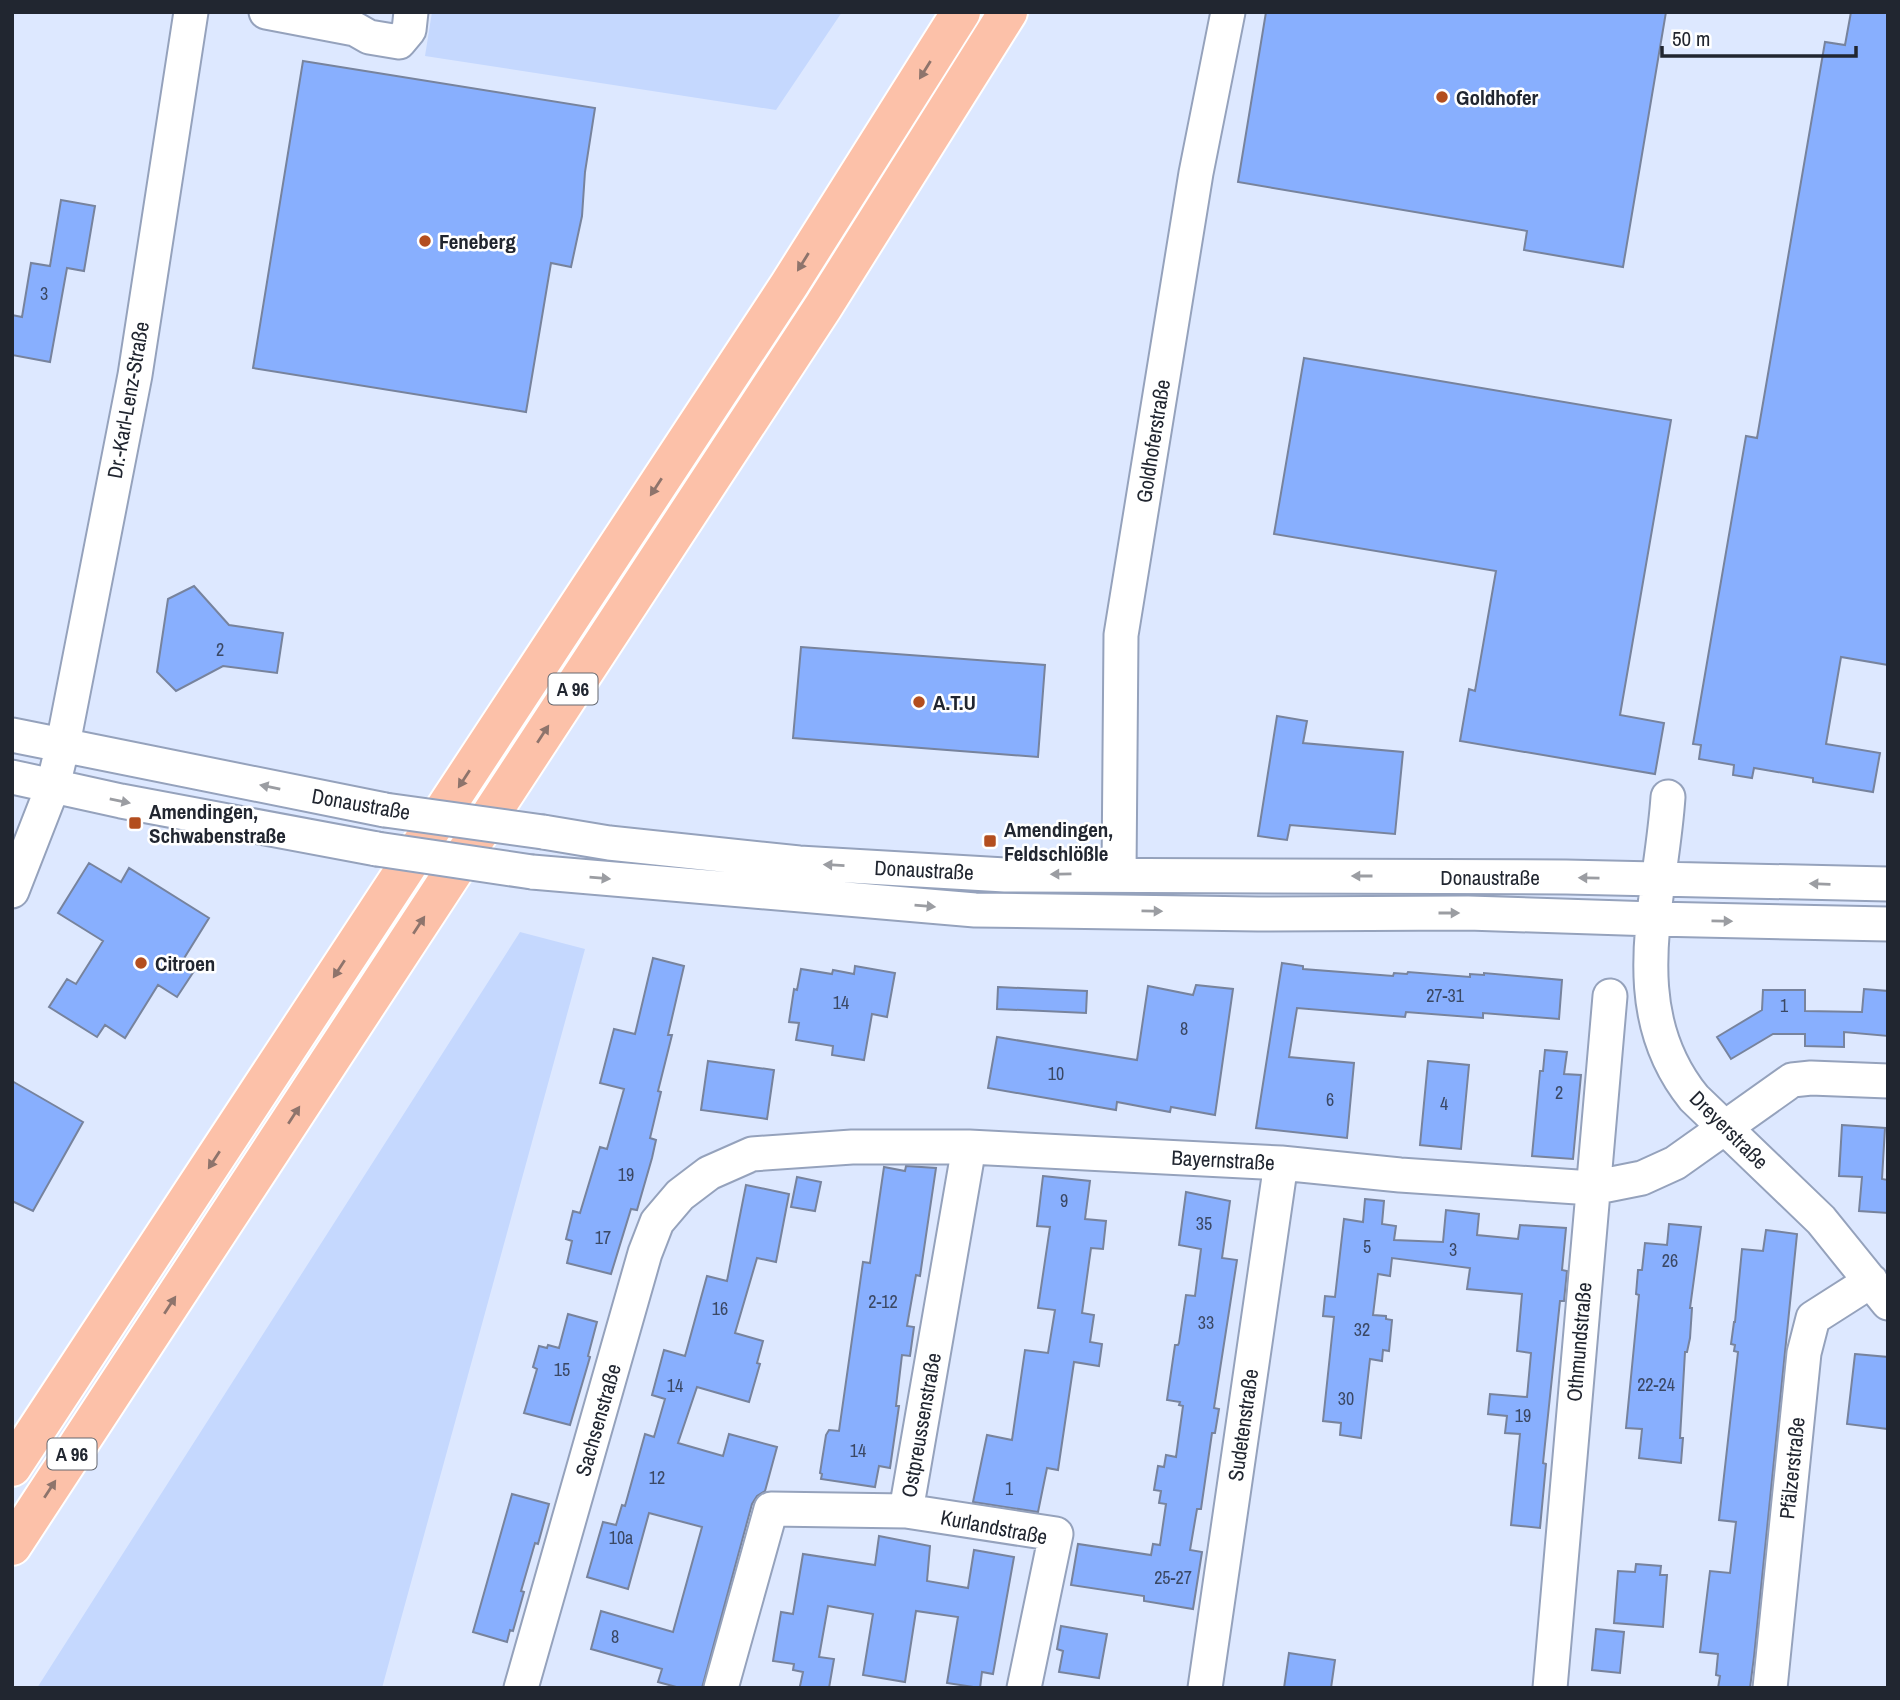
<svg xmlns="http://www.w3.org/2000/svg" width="1900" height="1700" font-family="'Archivo Narrow',sans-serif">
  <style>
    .green { fill: #c5d8fe }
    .building { fill: #88affe; stroke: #77839d; stroke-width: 2 }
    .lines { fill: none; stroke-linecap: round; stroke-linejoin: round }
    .minor-casing { stroke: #95a2bc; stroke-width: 37 }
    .highway-casing { stroke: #fff; stroke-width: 42 }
    .minor { stroke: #fff; stroke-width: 33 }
    .highway { stroke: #fcc1a9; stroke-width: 38 }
    .minor-bridge-casing { stroke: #95a2bc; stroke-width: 37; stroke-linecap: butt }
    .minor-bridge { stroke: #fff; stroke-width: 33 }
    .oneway { fill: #8e746c }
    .oneway2 { fill: #9b9da2 }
    .poi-dot { fill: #b34e1f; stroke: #fff; stroke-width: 2.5 }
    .labels { text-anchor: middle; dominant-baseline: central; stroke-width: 5; stroke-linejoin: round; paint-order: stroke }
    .number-label { font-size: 18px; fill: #3b4864 }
    .shield { fill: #fff; stroke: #64676e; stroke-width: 2 }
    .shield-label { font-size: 19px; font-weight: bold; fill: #212630 }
    .poi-label { font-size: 21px; font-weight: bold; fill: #212630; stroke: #fff; text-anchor: start }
    .street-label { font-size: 21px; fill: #212630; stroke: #fff }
  </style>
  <rect width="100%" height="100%" fill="#dde8ff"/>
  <path class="green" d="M 432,12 L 842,12 L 776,110 L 425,56 Z
    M 520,932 L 585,949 L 382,1688 L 37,1688 Z"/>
  <path class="building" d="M 1266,12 L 1666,12 L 1623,267 L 1524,250 L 1527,231 L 1238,182 Z
    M 1851,12 L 1888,12 L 1888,665 L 1841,657 L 1826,744 L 1880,753 L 1873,792 L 1813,782 L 1813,778 L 1754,768 L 1752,778 L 1733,775 L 1734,765 L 1699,759 L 1701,745 L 1693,744 L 1746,436 L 1757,438 L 1825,42 L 1845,45 Z
    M 303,61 L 595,108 L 585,172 L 582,216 L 571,267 L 551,263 L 526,412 L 253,368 Z
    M 61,200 L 95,206 L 84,271 L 67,268 L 50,362 L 12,355 L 12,315 L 22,317 L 31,263 L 50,266 Z
    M 1304,358 L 1671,420 L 1620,715 L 1664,723 L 1655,774 L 1460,741 L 1469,689 L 1475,691 L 1496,571 L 1274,534 Z
    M 194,586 L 229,625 L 283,633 L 277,673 L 223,666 L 176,691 L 157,672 L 168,599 Z
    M 801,647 L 1045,665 L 1038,757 L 793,738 Z
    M 1277,716 L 1307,721 L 1303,743 L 1403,752 L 1395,834 L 1290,825 L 1287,840 L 1258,836 Z
    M 89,863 L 121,882 L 129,868 L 209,918 L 183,960 L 196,968 L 177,997 L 158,985 L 125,1038 L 105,1025 L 97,1037 L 49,1007 L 67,979 L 76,984 L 103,941 L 58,913 Z
    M 653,958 L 684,966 L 668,1035 L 672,1035 L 658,1091 L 661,1092 L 650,1138 L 656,1140 L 652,1158 L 637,1210 L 631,1209 L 611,1274 L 567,1263 L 572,1241 L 566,1239 L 573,1211 L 580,1213 L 600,1147 L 607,1149 L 624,1089 L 600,1083 L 614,1029 L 635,1034 Z
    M 1282,963 L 1303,966 L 1303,969 L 1393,976 L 1394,973 L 1407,974 L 1408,972 L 1470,977 L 1470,974 L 1484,975 L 1484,973 L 1562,980 L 1559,1019 L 1483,1013 L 1483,1018 L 1406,1012 L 1405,1017 L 1297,1008 L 1289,1057 L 1354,1063 L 1347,1138 L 1256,1128 Z
    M 855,966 L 895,973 L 887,1017 L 872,1014 L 864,1060 L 832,1055 L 833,1046 L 796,1040 L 799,1023 L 789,1022 L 794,989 L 797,990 L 801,969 L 832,974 L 833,970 L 854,974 Z
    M 1196,985 L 1233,989 L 1215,1115 L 1171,1107 L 1170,1112 L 1117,1102 L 1116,1110 L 988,1088 L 997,1037 L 1137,1060 L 1148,986 L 1193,995 Z
    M 998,987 L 1087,991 L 1086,1013 L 997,1009 Z
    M 1864,989 L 1888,991 L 1888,1036 L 1844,1032 L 1844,1047 L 1805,1046 L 1805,1034 L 1773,1034 L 1731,1059 L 1717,1037 L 1762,1010 L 1763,990 L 1805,990 L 1805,1011 L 1862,1012 Z
    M 1545,1050 L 1567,1052 L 1564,1074 L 1581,1075 L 1573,1159 L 1532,1156 L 1540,1071 L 1543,1071 Z
    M 708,1061 L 774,1070 L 767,1119 L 701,1110 Z
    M 1428,1061 L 1469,1065 L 1461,1149 L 1420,1145 Z
    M 12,1081 L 83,1122 L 33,1211 L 12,1201 Z
    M 1842,1125 L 1885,1128 L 1882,1179 L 1888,1180 L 1888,1213 L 1859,1211 L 1862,1177 L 1839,1176 Z
    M 906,1166 L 936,1168 L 920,1276 L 916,1275 L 907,1326 L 914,1327 L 910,1356 L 902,1355 L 896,1406 L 899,1406 L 890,1468 L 879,1466 L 875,1487 L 821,1479 L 822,1474 L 820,1473 L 826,1435 L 829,1430 L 839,1431 L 863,1262 L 870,1263 L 884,1167 L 905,1171 Z
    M 1043,1176 L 1090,1181 L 1085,1219 L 1106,1221 L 1103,1249 L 1091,1248 L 1082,1313 L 1094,1315 L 1090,1342 L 1102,1344 L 1099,1366 L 1074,1362 L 1058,1470 L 1047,1468 L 1038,1512 L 973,1502 L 987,1435 L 1012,1440 L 1025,1350 L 1048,1353 L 1055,1310 L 1038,1308 L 1050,1227 L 1037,1226 Z
    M 797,1177 L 821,1182 L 815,1211 L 791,1207 Z
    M 746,1185 L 789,1194 L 776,1262 L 757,1258 L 735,1333 L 763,1341 L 757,1363 L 760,1364 L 749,1402 L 697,1387 L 678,1443 L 723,1456 L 729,1434 L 777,1447 L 765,1491 L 757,1496 L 752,1504 L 702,1688 L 680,1688 L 658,1682 L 662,1669 L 591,1649 L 601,1611 L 673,1632 L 702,1527 L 649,1513 L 628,1589 L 587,1577 L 603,1522 L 616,1525 L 622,1505 L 625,1506 L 645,1434 L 654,1437 L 665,1399 L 652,1395 L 664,1350 L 685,1356 L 707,1276 L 727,1281 Z
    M 1186,1192 L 1230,1201 L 1222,1258 L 1237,1260 L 1214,1408 L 1219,1409 L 1215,1433 L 1212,1433 L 1201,1509 L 1197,1509 L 1190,1550 L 1202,1552 L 1193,1609 L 1144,1601 L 1144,1596 L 1071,1585 L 1078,1544 L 1151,1555 L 1153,1544 L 1160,1545 L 1166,1504 L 1159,1503 L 1161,1491 L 1154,1490 L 1158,1466 L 1164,1467 L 1166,1455 L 1176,1457 L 1183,1406 L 1179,1405 L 1180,1402 L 1167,1400 L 1175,1345 L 1178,1345 L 1179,1343 L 1186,1295 L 1195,1296 L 1201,1249 L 1179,1245 Z
    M 1365,1199 L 1384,1201 L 1382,1224 L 1396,1226 L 1394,1240 L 1443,1242 L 1446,1210 L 1479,1214 L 1477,1235 L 1518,1239 L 1520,1225 L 1566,1228 L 1562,1270 L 1567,1271 L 1564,1301 L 1560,1301 L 1543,1463 L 1546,1464 L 1540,1528 L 1511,1525 L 1520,1434 L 1505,1433 L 1507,1416 L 1488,1414 L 1490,1394 L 1527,1397 L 1531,1353 L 1517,1351 L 1522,1294 L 1467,1289 L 1470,1268 L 1392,1258 L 1390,1276 L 1378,1274 L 1373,1315 L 1386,1316 L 1386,1319 L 1392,1320 L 1389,1351 L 1383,1350 L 1382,1361 L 1370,1359 L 1361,1438 L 1340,1435 L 1341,1423 L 1323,1421 L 1334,1317 L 1323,1316 L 1325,1296 L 1335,1297 L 1344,1219 L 1363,1222 Z
    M 1669,1224 L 1701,1227 L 1690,1308 L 1692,1308 L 1690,1338 L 1687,1352 L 1685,1352 L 1680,1438 L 1683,1438 L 1681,1463 L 1639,1458 L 1642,1429 L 1626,1428 L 1639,1295 L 1636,1294 L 1638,1270 L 1642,1270 L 1645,1243 L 1667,1245 Z
    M 1766,1230 L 1797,1234 L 1754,1657 L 1750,1688 L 1718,1688 L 1720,1676 L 1716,1675 L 1718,1654 L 1700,1652 L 1710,1571 L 1730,1573 L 1736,1522 L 1719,1520 L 1738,1352 L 1734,1351 L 1735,1345 L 1731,1344 L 1734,1322 L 1735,1322 L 1742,1249 L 1763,1251 Z
    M 568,1314 L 597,1322 L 588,1356 L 590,1357 L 570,1425 L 524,1413 L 537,1369 L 533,1367 L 539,1346 L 547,1348 L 548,1345 L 559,1348 Z
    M 1855,1354 L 1888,1357 L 1888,1429 L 1847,1424 Z
    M 512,1494 L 549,1504 L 538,1544 L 535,1543 L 521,1591 L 524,1592 L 513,1631 L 510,1630 L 507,1642 L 473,1632 Z
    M 879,1536 L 930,1546 L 927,1581 L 968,1588 L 974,1550 L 1014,1557 L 993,1674 L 982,1672 L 980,1688 L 947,1683 L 958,1617 L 916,1611 L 905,1682 L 863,1675 L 873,1614 L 828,1606 L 819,1657 L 834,1659 L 829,1688 L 803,1688 L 800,1686 L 803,1672 L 793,1670 L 794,1664 L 773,1661 L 781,1612 L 793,1614 L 803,1554 L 875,1565 Z
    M 1636,1564 L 1661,1566 L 1660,1575 L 1667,1575 L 1663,1627 L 1614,1623 L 1618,1571 L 1635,1572 Z
    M 1061,1626 L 1107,1634 L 1099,1678 L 1059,1672 L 1063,1651 L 1057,1649 Z
    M 1596,1629 L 1624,1632 L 1620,1673 L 1592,1670 Z
    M 1289,1653 L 1335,1660 L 1331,1688 L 1284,1688 Z"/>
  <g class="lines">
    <defs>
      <path id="minor" d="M 266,12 L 355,29 L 369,37 L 399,42 L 409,30 L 411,12
        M 12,735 L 385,810
        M 12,777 L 121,801 L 377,849
        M 1668,797 C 1661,901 1621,1008 1694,1098 L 1821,1220 L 1888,1303
        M 543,832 L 609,843 L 799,863 L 1005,875 L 1566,877 L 1888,884
        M 532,872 L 975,910 L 1258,914 L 1468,913 L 1654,919 L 1888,924
        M 1119,874 L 1121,635 L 1196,173 L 1228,12
        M 12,891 L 53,786 L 63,744 L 135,375 L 191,12
        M 906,1511 L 969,1147
        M 521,1688 L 645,1253 L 657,1222 L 680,1195 L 709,1173 L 752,1154 L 852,1147 L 969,1147 L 1281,1163 L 1400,1175 L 1592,1188 L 1642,1178 L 1675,1163 L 1792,1080 L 1811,1078 L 1888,1081
        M 721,1688 L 771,1509 L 906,1511 L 1056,1534 L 1024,1688
        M 1205,1688 L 1281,1163
        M 1550,1688 L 1610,996
        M 1770,1688 L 1804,1353 L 1813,1318 L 1871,1281"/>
      <path id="highway" d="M 12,1467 L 789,285 L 961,12
        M 12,1546 L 823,307 L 1008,12"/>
    </defs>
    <use href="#minor" class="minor-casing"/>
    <use href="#highway" class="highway-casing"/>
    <use href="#minor" class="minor"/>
    <use href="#highway" class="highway"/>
    <defs>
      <path id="minor-bridge" d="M 385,810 L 543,832
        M 377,849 L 532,872"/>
    </defs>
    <use href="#minor-bridge" class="minor-bridge-casing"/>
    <use href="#minor-bridge" class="minor-bridge"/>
  </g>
  <defs><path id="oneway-solid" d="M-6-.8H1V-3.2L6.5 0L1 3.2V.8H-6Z" transform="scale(1.75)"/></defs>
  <g class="oneway">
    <use href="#oneway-solid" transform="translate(925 70) rotate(122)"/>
    <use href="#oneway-solid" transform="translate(803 262) rotate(122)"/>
    <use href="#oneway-solid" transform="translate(656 487) rotate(123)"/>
    <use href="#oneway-solid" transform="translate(543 734) rotate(-57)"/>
    <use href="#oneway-solid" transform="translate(464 779) rotate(123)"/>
    <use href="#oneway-solid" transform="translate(419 925) rotate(-57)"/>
    <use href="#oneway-solid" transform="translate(339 969) rotate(123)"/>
    <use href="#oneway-solid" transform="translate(294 1115) rotate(-57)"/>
    <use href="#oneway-solid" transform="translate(214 1160) rotate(123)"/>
    <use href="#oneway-solid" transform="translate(170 1305) rotate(-57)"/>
    <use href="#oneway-solid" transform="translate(50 1489) rotate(-57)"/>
  </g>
  <g class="oneway2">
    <use href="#oneway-solid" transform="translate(270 787) rotate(-168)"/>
    <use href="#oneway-solid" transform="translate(120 801) rotate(12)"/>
    <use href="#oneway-solid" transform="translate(834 865) rotate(-177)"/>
    <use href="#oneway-solid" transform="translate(1061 874) rotate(179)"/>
    <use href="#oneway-solid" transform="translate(1362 876) rotate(-180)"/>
    <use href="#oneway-solid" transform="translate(600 878) rotate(5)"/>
    <use href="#oneway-solid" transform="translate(1589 878) rotate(-179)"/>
    <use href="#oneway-solid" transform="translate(1820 884) rotate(-178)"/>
    <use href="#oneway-solid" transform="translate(925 906) rotate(5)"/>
    <use href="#oneway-solid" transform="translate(1152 911) rotate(1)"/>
    <use href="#oneway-solid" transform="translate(1449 913)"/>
    <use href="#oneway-solid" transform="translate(1722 921) rotate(1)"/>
  </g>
  <g class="poi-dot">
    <circle cx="1442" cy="97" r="7"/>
    <circle cx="425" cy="241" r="7"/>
    <circle cx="919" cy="702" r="7"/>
    <rect x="128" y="816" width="14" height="14" rx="3.5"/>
    <rect x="983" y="834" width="14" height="14" rx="3.5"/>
    <circle cx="141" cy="963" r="7"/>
  </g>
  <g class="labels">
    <g class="number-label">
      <text x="44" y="293">3</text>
      <text x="220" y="649">2</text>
      <text x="1445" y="995">27-31</text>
      <text x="841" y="1002">14</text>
      <text x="1784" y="1005">1</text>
      <text x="1184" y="1028">8</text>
      <text x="1056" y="1073">10</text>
      <text x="1559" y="1092">2</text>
      <text x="1330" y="1099">6</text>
      <text x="1444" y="1103">4</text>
      <text x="626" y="1174">19</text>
      <text x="1064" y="1200">9</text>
      <text x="1204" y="1223">35</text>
      <text x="603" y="1237">17</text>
      <text x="1367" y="1246">5</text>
      <text x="1453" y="1249">3</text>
      <text x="1670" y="1260">26</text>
      <text x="883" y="1301">2-12</text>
      <text x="720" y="1308">16</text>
      <text x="1206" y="1322">33</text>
      <text x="1362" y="1329">32</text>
      <text x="562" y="1369">15</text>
      <text x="1656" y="1384">22-24</text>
      <text x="675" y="1385">14</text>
      <text x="1346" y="1398">30</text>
      <text x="1523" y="1415">19</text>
      <text x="858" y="1450">14</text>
      <text x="657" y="1477">12</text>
      <text x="1009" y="1488">1</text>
      <text x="621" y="1537">10a</text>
      <text x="1173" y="1577">25-27</text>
      <text x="615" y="1636">8</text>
    </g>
    <g class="shield">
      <rect x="548.5" y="673.5" width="49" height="31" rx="5"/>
      <rect x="47.5" y="1438.5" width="49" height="31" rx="5"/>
    </g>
    <g class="shield-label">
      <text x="573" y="689">A 96</text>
      <text x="72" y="1454">A 96</text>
    </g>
    <g class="poi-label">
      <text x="1456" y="97">Goldhofer</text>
      <text x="439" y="241">Feneberg</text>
      <text x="933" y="702">A.T.U</text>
      <text x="149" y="811">Amendingen,<tspan x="149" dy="24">Schwabenstraße</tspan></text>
      <text x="1004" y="829">Amendingen,<tspan x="1004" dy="24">Feldschlößle</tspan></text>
      <text x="155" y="963">Citroen</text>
    </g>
    <g class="street-label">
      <text transform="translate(128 400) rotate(-80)">Dr.-Karl-Lenz-Straße</text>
      <text transform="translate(1153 441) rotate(-81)">Goldhoferstraße</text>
      <text transform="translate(361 804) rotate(10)">Donaustraße</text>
      <text transform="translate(924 870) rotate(3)">Donaustraße</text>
      <text x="1490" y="877">Donaustraße</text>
      <text transform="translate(1729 1130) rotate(45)">Dreyerstraße</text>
      <text transform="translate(1223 1160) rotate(3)">Bayernstraße</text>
      <text transform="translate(1579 1342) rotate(-85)">Othmundstraße</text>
      <text transform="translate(598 1420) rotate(-74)">Sachsenstraße</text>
      <text transform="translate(921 1425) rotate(-80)">Ostpreussenstraße</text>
      <text transform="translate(1243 1425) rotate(-82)">Sudetenstraße</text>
      <text transform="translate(1792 1468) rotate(-84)">Pfälzerstraße</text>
      <text transform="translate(994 1527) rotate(11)">Kurlandstraße</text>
    </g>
  </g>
  <rect width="1900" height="1700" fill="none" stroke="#212630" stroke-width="28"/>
  <path d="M1662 46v10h194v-10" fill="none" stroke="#212630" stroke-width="3.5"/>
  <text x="1672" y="46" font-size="21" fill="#212630" stroke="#ffffff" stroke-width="5" paint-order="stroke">50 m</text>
</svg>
